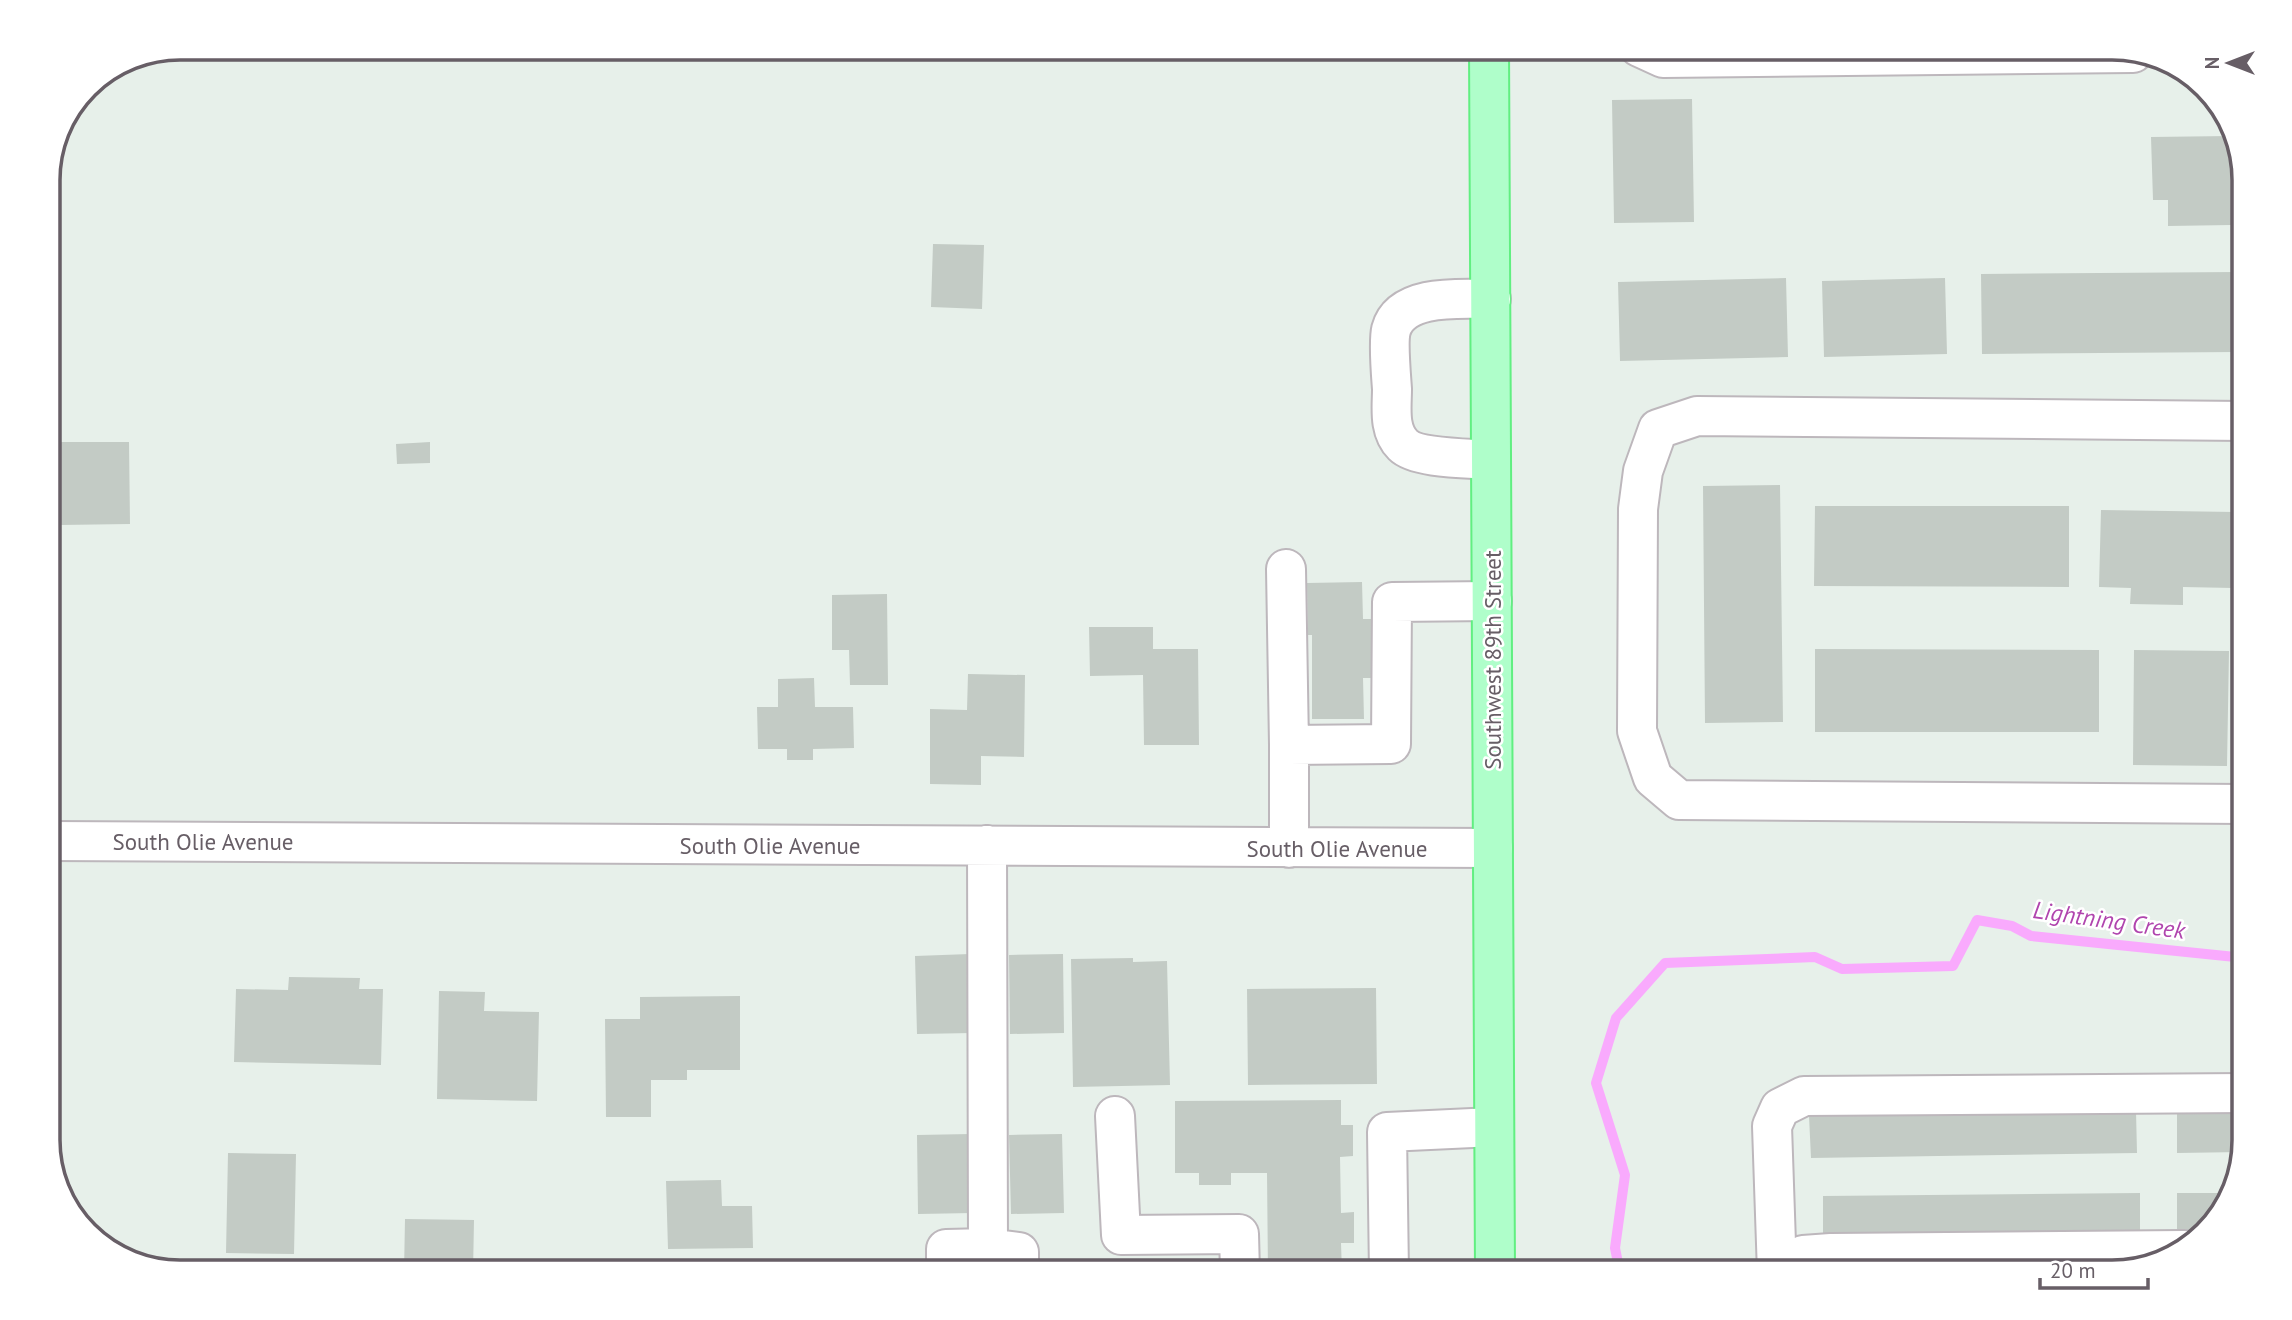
<svg xmlns="http://www.w3.org/2000/svg" width="2292" height="1320" font-family="'PT Sans',sans-serif">
  <style>
    .lines { fill: none; stroke-linecap: round; stroke-linejoin: round }
    .stream { stroke: #f9aafd; stroke-width: 10 }
    .building { fill: #c3cbc5 }
    .minor-casing { stroke: #bdb7bc; stroke-width: 42 }
    .major-casing { stroke: #61ef81; stroke-width: 42 }
    .minor { stroke: #fff; stroke-width: 38 }
    .major { stroke: #affeca; stroke-width: 38 }
    .labels { text-anchor: middle; dominant-baseline: central; stroke-width: 5; stroke-linejoin: round; paint-order: stroke }
    .street-label { font-size: 23px; fill: #675e66; stroke: #fff }
    .water-label { font-size: 24px; font-style: italic; fill: #b045ae; stroke: #fff }
    .rim { fill: none; stroke: #675e66; stroke-width: 3.5 }
  </style>
  <rect width="100%" height="100%" fill="#e7f0ea"/>
  <g class="lines">
    <path class="stream" d="M 1620,1273 L 1615,1248 L 1625,1175 L 1596,1083 L 1616,1018 L 1665,963 L 1815,957 L 1842,969 L 1953,966 L 1977,920 L 2012,926 L 2031,936 L 2245,958"/>
  </g>
  <path class="building" d="M 1692,99 L 1694,222 L 1614,223 L 1612,100 Z
    M 2230,136 L 2231,225 L 2168,226 L 2168,200 L 2153,200 L 2151,137 Z
    M 933,244 L 984,245 L 982,309 L 931,307 Z
    M 2236,272 L 2237,352 L 1982,354 L 1981,274 Z
    M 1786,278 L 1788,357 L 1620,361 L 1618,282 Z
    M 1945,278 L 1947,354 L 1824,357 L 1822,281 Z
    M 59,442 L 129,442 L 130,524 L 60,525 Z
    M 430,442 L 430,463 L 397,464 L 396,444 Z
    M 1780,485 L 1783,722 L 1705,723 L 1703,486 Z
    M 1815,506 L 2069,506 L 2069,587 L 1814,586 Z
    M 2101,510 L 2235,512 L 2233,588 L 2183,587 L 2183,605 L 2130,604 L 2131,588 L 2099,587 Z
    M 1362,582 L 1363,619 L 1372,619 L 1372,678 L 1363,678 L 1364,719 L 1312,719 L 1312,635 L 1308,635 L 1307,583 Z
    M 887,594 L 888,685 L 850,685 L 849,650 L 832,650 L 832,595 Z
    M 1089,627 L 1153,627 L 1153,649 L 1198,649 L 1199,745 L 1144,745 L 1143,675 L 1090,676 Z
    M 1815,649 L 2099,650 L 2099,732 L 1815,732 Z
    M 2134,650 L 2229,651 L 2227,766 L 2133,765 Z
    M 968,674 L 1025,675 L 1024,757 L 981,756 L 981,785 L 930,784 L 930,709 L 967,710 Z
    M 814,678 L 815,707 L 853,707 L 854,748 L 813,749 L 813,760 L 787,760 L 787,749 L 758,749 L 757,707 L 778,707 L 778,679 Z
    M 970,954 L 972,1033 L 917,1034 L 915,956 Z
    M 1063,954 L 1064,1033 L 1010,1034 L 1009,955 Z
    M 1133,958 L 1133,962 L 1167,961 L 1170,1085 L 1073,1087 L 1071,959 Z
    M 289,977 L 360,978 L 359,989 L 383,989 L 381,1065 L 234,1062 L 236,989 L 288,990 Z
    M 1376,988 L 1377,1084 L 1248,1085 L 1247,989 Z
    M 439,991 L 485,992 L 484,1011 L 539,1012 L 537,1101 L 437,1099 Z
    M 740,996 L 740,1070 L 687,1070 L 687,1080 L 651,1080 L 651,1117 L 606,1117 L 605,1019 L 640,1019 L 640,997 Z
    M 1341,1100 L 1341,1125 L 1353,1125 L 1353,1156 L 1340,1157 L 1341,1213 L 1354,1212 L 1354,1243 L 1341,1243 L 1342,1273 L 1268,1273 L 1267,1173 L 1231,1173 L 1231,1185 L 1199,1185 L 1199,1173 L 1175,1173 L 1175,1101 Z
    M 2245,1110 L 2245,1141 L 2242,1152 L 2177,1153 L 2177,1111 Z
    M 2136,1111 L 2137,1153 L 1811,1158 L 1809,1116 Z
    M 971,1134 L 972,1213 L 918,1214 L 917,1135 Z
    M 1062,1134 L 1064,1213 L 1011,1214 L 1009,1135 Z
    M 228,1153 L 296,1154 L 294,1254 L 226,1253 Z
    M 721,1180 L 722,1206 L 752,1206 L 753,1248 L 668,1249 L 666,1181 Z
    M 2140,1193 L 2140,1236 L 1823,1240 L 1823,1196 Z
    M 2177,1193 L 2231,1193 L 2227,1206 L 2198,1236 L 2177,1236 Z
    M 405,1219 L 474,1220 L 473,1273 L 404,1273 Z"/>
  <g class="lines">
    <defs>
      <path id="minor" d="M 1639,47 L 1663,58 L 2133,53
        M 1491,299 C 1462,299 1401,293 1391,330 C 1388,342 1391,375 1392,389 C 1392,407 1388,430 1403,445 C 1417,459 1471,458 1491,460
        M 2245,421 L 1697,416 L 1658,429 L 1643,471 L 1638,509 L 1637,731 L 1653,778 L 1679,800 L 2245,804
        M 1286,569 L 1289,745
        M 48,841 L 1493,848
        M 1289,848 L 1289,745 L 1391,744 L 1392,602 L 1492,601
        M 1115,1116 L 1121,1235 L 1239,1234 L 1240,1273
        M 988,1248 L 1019,1252 L 1019,1273
        M 1778,1271 L 1803,1255 L 1831,1253 L 2184,1250
        M 946,1273 L 946,1249 L 988,1248 L 987,845
        M 1389,1273 L 1387,1132 L 1494,1127
        M 1777,1273 L 1772,1126 L 1780,1108 L 1804,1096 L 2245,1093"/>
      <path id="major" d="M 1489,47 L 1495,1273"/>
    </defs>
    <use href="#minor" class="minor-casing"/>
    <use href="#major" class="major-casing"/>
    <use href="#minor" class="minor"/>
    <use href="#major" class="major"/>
  </g>
  <g class="labels">
    <g class="street-label">
      <text transform="translate(1492 660) rotate(-90)">Southwest 89th Street</text>
      <text x="203" y="841">South Olie Avenue</text>
      <text x="770" y="845">South Olie Avenue</text>
      <text x="1337" y="848">South Olie Avenue</text>
    </g>
    <g class="water-label">
      <text transform="translate(2109 920) rotate(8)">Lightning Creek</text>
    </g>
  </g>
  <path d="M0 0H2292V1320H0ZM180 60H2112A120 120 0 0 1 2232 180V1140A120 120 0 0 1 2112 1260H180A120 120 0 0 1 60 1140V180A120 120 0 0 1 180 60Z" fill="#fff" fill-rule="evenodd"/>
  <path class="rim" d="M180 60H2112A120 120 0 0 1 2232 180V1140A120 120 0 0 1 2112 1260H180A120 120 0 0 1 60 1140V180A120 120 0 0 1 180 60Z"/>
  <g transform="translate(2229 63) rotate(270)" stroke="#ffffff" stroke-width="5" paint-order="stroke">
  <path d="M0-5L12 26L0 18L-12 26Z" fill="#675e66"/>
  <text y="-10" font-size="19" font-weight="bold" text-anchor="middle" fill="#675e66">N</text>
  </g>
  <path d="M2040 1278v10h108v-10" fill="none" stroke="#675e66" stroke-width="3.5"/>
  <text x="2050" y="1278" font-size="21" fill="#675e66" stroke="#ffffff" stroke-width="5" paint-order="stroke">20 m</text>
</svg>
